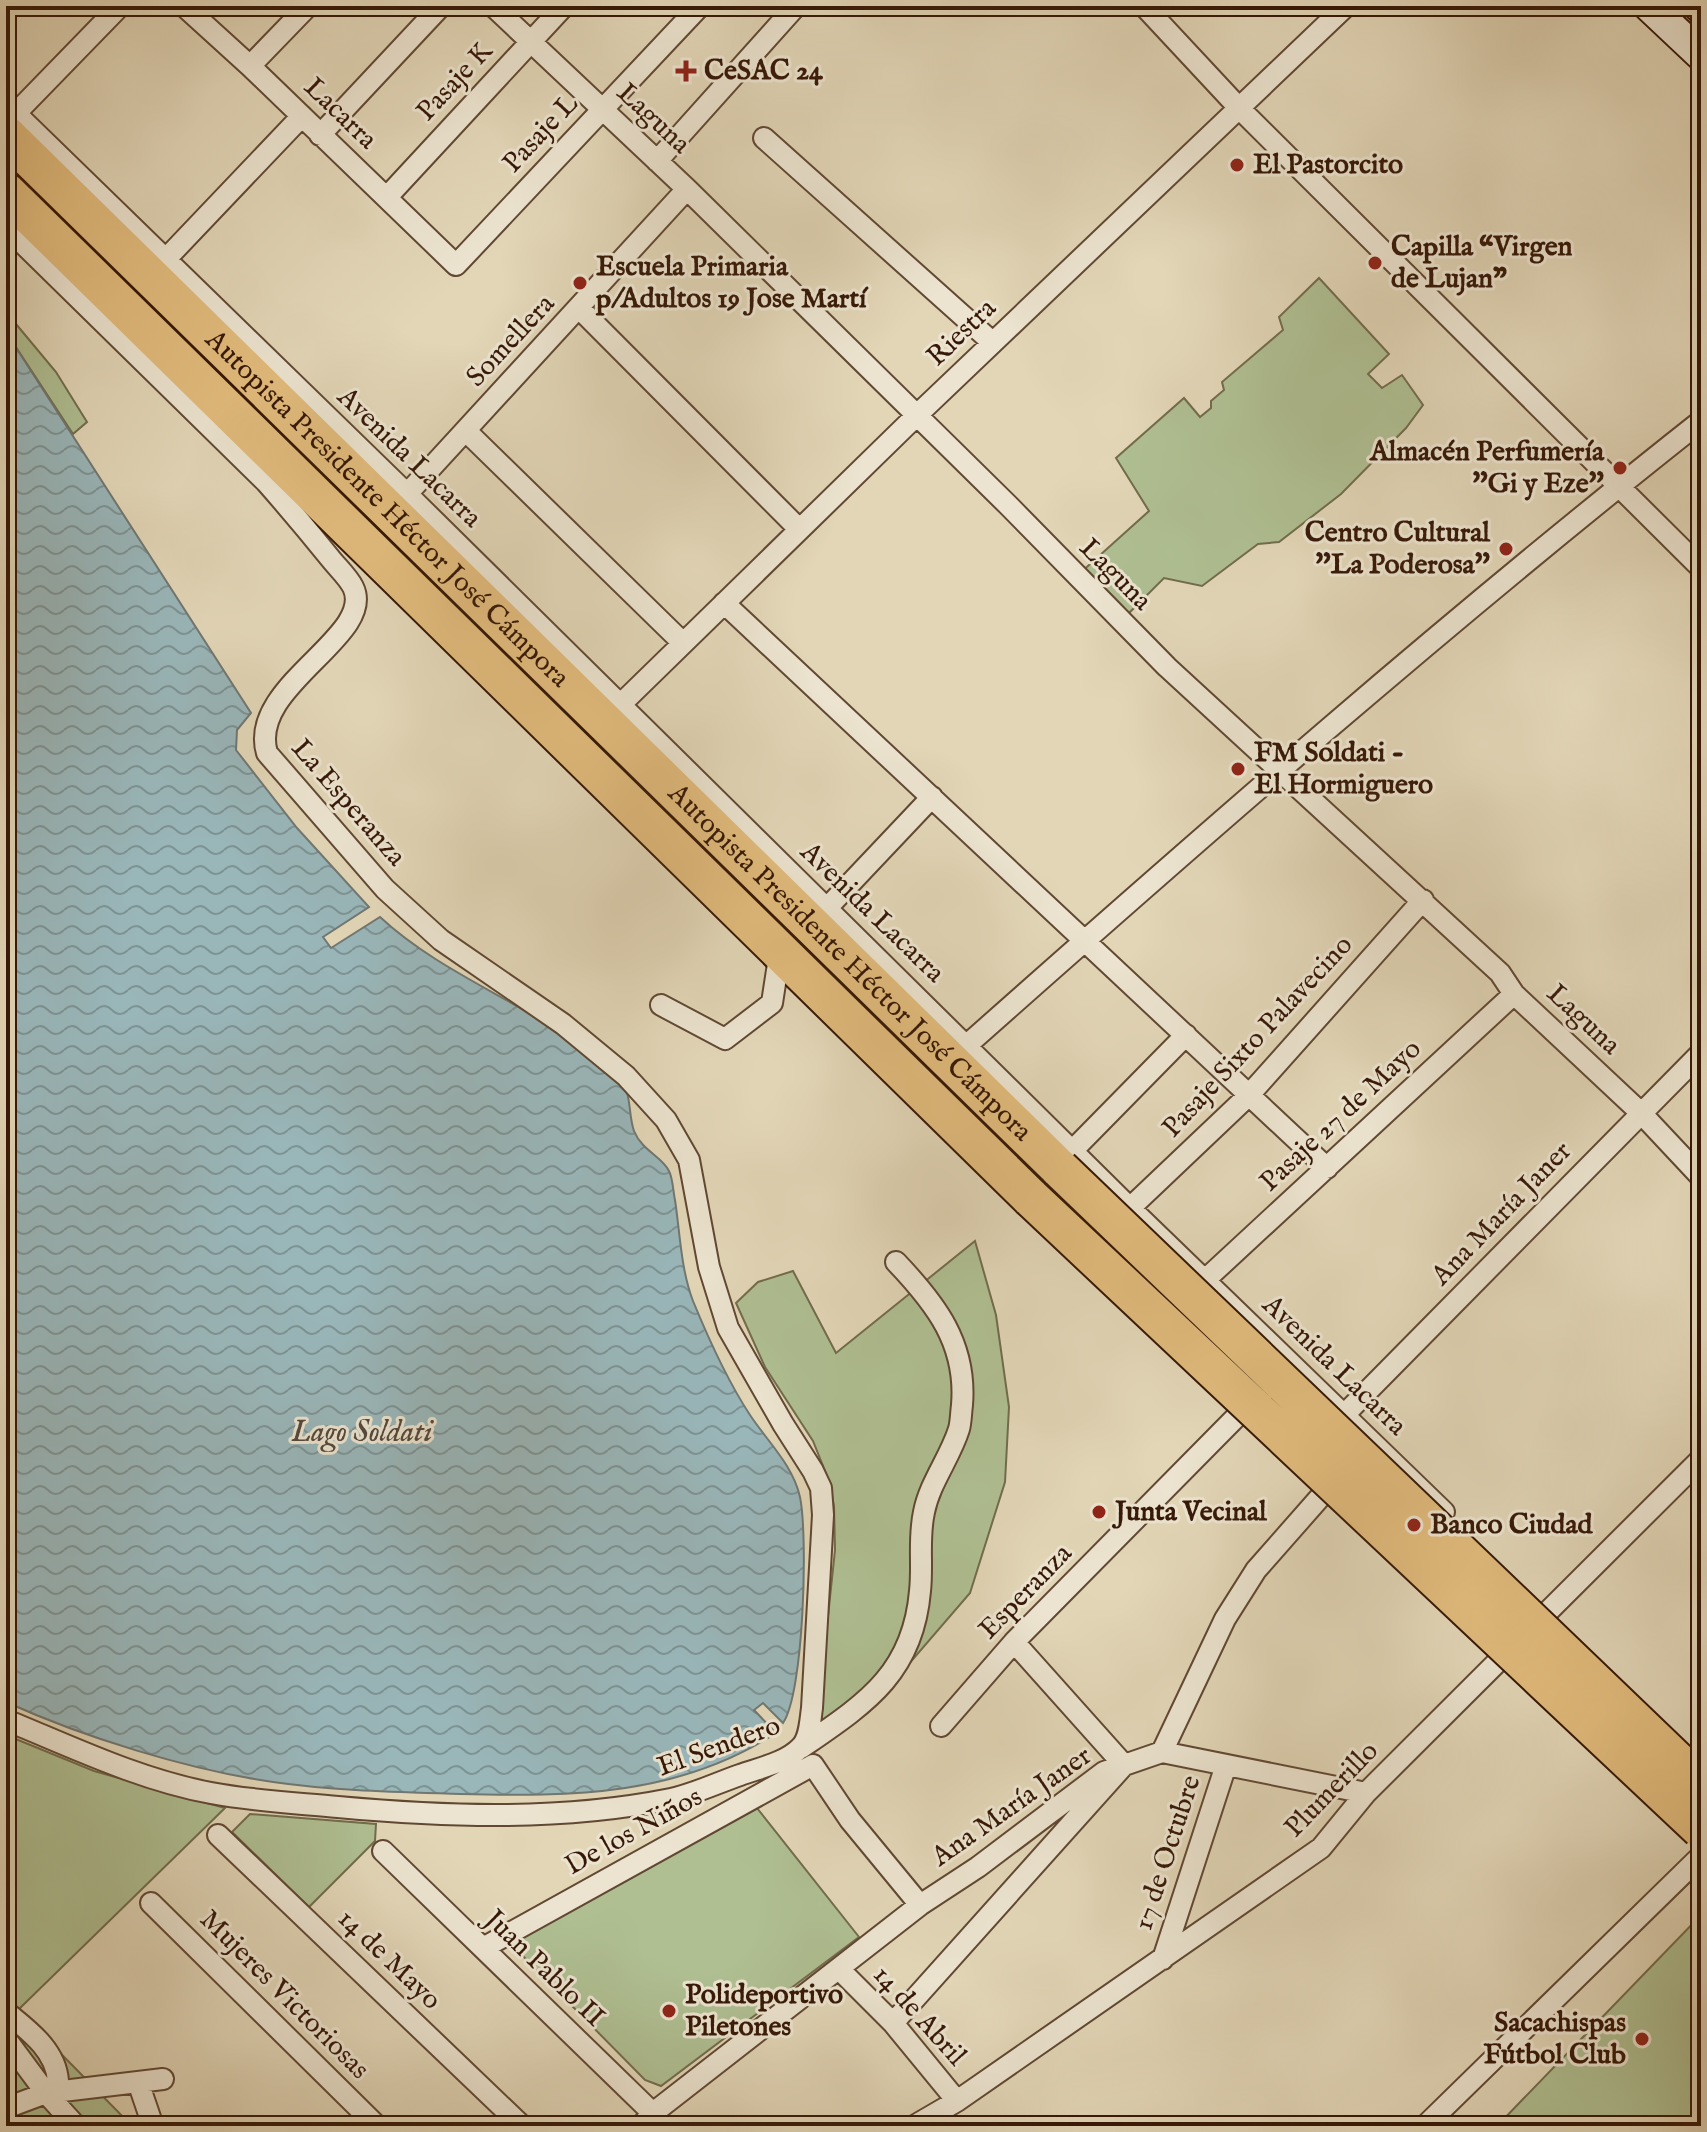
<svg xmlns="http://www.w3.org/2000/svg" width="1707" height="2132" font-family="'IM FELL English',serif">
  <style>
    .park { fill: #afbf92; stroke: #726c4c; stroke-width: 2 }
    .water { fill: url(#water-waves); stroke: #717772; stroke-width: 2 }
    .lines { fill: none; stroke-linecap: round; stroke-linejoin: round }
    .minor-casing { stroke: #614833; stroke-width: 24 }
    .secondary-casing { stroke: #361807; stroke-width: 34 }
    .motorway-casing { stroke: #361807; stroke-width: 42 }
    .minor { stroke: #ece4d0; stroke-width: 20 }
    .secondary { stroke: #ece4d0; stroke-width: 30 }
    .motorway { stroke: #e1bb7c; stroke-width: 38 }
    .tram { stroke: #361807; stroke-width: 2 }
    .motorway-bridge-casing { stroke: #361807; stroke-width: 42; stroke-linecap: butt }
    .motorway-bridge { stroke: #e1bb7c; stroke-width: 38 }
    .poi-dot { fill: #8f2418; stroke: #ece4d0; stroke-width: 3 }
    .labels { text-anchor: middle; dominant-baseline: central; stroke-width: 6; stroke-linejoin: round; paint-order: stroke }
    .poi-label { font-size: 28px; font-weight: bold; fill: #361807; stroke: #ece4d0; text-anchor: start }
    .street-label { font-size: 28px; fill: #361807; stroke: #ece4d0 }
    .water-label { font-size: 30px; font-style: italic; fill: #54473c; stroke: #ece4d0 }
  </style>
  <defs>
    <pattern id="water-waves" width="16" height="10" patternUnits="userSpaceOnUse" patternTransform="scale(2)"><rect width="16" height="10" fill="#99b6b9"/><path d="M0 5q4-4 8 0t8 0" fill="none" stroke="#7e9394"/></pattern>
  </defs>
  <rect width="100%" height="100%" fill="#e2d6b7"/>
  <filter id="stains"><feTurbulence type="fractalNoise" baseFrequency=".0025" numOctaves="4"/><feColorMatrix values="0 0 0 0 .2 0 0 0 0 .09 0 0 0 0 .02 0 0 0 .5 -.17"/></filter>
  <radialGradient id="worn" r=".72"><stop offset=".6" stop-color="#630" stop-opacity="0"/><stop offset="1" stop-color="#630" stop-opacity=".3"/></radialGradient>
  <path class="park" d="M 1319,278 L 1389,354 L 1368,374 L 1382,388 L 1402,375 L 1423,405 L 1406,428 L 1341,494 L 1279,542 L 1258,544 L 1202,586 L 1164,578 L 1125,617 L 1079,574 L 1149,511 L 1116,458 L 1184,398 L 1200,417 L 1211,408 L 1211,401 L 1224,390 L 1222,382 L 1283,330 L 1279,317 Z
    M 6,312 L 56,372 L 87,422 L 73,434 L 6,332 Z
    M 975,1241 L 996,1315 L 1009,1407 L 1005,1482 L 970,1593 L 883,1694 L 816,1730 L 835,1550 L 834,1506 L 829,1481 L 813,1441 L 765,1367 L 736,1303 L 758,1282 L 793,1271 L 836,1353 Z
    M 6,1735 L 94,1771 L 225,1808 L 18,2010 L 132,2126 L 6,2126 Z
    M 757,1808 L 859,1937 L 661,2086 L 645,2080 L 510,1943 Z
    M 250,1814 L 376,1824 L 375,1841 L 309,1907 L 232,1832 Z
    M 1701,1915 L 1701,2126 L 1497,2126 Z"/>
  <path class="water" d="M 6,332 L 251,713 L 237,730 L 236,750 L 297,828 L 369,907 L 323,937 L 331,948 L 380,917 C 451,983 551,1010 620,1080 C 632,1092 628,1115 634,1131 C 642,1151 663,1157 669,1171 C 673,1179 673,1191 675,1200 C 680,1233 681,1270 693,1301 C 709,1340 727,1380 750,1415 C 767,1441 793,1465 800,1497 C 808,1536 804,1692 783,1723 L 763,1703 L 754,1710 L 776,1733 C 679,1796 572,1797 460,1794 C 398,1792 335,1791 273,1782 C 189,1770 83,1737 6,1702 Z"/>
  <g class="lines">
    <defs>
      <path id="minor" d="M 184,6 L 250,66 L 456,265 L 700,6
        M 493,6 L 687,189 L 1009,506 L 1167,667 L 1500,973 L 1514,994 L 1641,1113 L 1701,1177
        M 1144,6 L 1240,109 L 1701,568
        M 250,66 L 308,6
        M 6,104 L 407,494 L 1130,1208 L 1444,1512
        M 16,113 L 120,6
        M 320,135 L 441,6
        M 764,138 L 992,342
        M 657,161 L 796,6
        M 387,197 L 564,6
        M 6,227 L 266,482 C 288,507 309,532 330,558 C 337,567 348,577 353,587 C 377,636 247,686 267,753 L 385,889 L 441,940 L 563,1024 L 626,1076 L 666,1120 L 689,1160 L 709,1267 L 728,1328 L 783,1424 L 813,1471 L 821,1488 L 823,1515 L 812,1708 C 810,1721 810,1739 800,1748 C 785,1763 759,1768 740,1775 C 717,1783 694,1794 671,1799 C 561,1821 449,1817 338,1807 C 296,1803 253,1801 211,1793 C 140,1780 72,1747 6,1720
        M 165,260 L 302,116
        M 579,308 L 799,529
        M 466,431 L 683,643
        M 407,494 L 687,189
        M 724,603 L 1327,1168
        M 620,705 L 916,416 L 1346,6
        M 827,908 L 932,797
        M 661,1005 L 725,1039 L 772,1003 L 780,951
        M 967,1045 C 1207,832 1449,620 1701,421
        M 1073,1150 L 1186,1035
        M 1130,1208 L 1249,1095 L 1423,900
        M 1205,1280 L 1514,994
        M 1344,1415 L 1701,1053
        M 941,1726 L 1014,1642 L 1253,1400
        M 801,1748 C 865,1704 913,1674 920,1591 C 923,1564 918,1539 924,1512 C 930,1482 950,1458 959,1429 C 961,1422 961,1412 962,1405 C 967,1344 936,1304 896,1262
        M 1162,1752 L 1366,1793
        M 218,1835 L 522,2126
        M 383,1851 L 666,2126
        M 151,1903 L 377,2126
        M 483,1948 L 813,1765 L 850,1820 L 920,1905
        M 1163,1959 L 1226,1765
        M 839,1969 L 893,2023 L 957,2101
        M 6,2012 C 28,2030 56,2050 58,2081 L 46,2093
        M 893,2023 L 1124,1765 L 1014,1642
        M 6,2039 L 46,2093 L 76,2126
        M 138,2082 L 153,2126
        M 6,2108 L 46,2093 L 163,2079
        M 641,2126 L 653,2113 L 920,1905 L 978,1867 L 1104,1772 L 1162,1752 L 1225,1619 L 1256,1570 L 1337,1478
        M 914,2126 L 957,2101 L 1321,1848 L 1366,1793 L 1701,1459
        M 1425,2126 L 1701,1856"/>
      <path id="secondary" d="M 1649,6 L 1701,55"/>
      <g id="motorway">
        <path id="s1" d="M 6,135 L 1060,1169"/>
        <path d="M 6,192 L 1031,1198"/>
      </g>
    </defs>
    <use href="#minor" class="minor-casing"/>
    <use href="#secondary" class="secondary-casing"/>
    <use href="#motorway" class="motorway-casing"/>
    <use href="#minor" class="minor"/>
    <use href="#secondary" class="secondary"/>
    <use href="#motorway" class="motorway"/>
    <path class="tram" d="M 1676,6 L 1701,30"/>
    <defs>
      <path id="motorway-bridge" d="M 1060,1169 L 1701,1784
        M 1031,1198 L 1701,1829"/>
    </defs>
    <use href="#motorway-bridge" class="motorway-bridge-casing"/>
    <use href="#motorway-bridge" class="motorway-bridge"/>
  </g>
  <g class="poi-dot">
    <path d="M682 59h8v8h8v8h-8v8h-8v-8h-8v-8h8z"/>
    <circle cx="1237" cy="165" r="8"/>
    <circle cx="1375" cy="263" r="8"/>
    <circle cx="580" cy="283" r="8"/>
    <circle cx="1620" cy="468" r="8"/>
    <circle cx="1506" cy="549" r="8"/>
    <circle cx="1238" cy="769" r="8"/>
    <circle cx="1099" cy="1512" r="8"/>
    <circle cx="1414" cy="1525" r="8"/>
    <circle cx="669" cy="2011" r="8"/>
    <circle cx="1642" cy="2039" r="8"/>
  </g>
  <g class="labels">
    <g class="poi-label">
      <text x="704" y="71">CeSAC 24</text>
      <text x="1253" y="165">El Pastorcito</text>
      <text x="1391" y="247">Capilla “Virgen<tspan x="1391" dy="32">de Lujan”</tspan></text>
      <text x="596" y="267">Escuela Primaria<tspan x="596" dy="32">p/Adultos 19 Jose Martí</tspan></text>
      <text x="1604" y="452" text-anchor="end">Almacén Perfumería<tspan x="1604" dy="32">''Gi y Eze''</tspan></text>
      <text x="1490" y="533" text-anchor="end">Centro Cultural<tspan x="1490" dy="32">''La Poderosa''</tspan></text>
      <text x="1254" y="753">FM Soldati -<tspan x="1254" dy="32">El Hormiguero</tspan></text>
      <text x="1115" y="1512">Junta Vecinal</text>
      <text x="1430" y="1525">Banco Ciudad</text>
      <text x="685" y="1995">Polideportivo<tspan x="685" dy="32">Piletones</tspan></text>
      <text x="1626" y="2023" text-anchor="end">Sacachispas<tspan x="1626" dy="32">Fútbol Club</tspan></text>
    </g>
    <g class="street-label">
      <text transform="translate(455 82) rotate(-47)">Pasaje K</text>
      <text transform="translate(340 114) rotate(44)">Lacarra</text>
      <text transform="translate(653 119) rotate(43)">Laguna</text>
      <text transform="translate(541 134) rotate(-47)">Pasaje L</text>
      <text transform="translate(962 333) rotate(-44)">Riestra</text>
      <text transform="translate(511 341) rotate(-47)">Somellera</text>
      <text transform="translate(409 458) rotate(44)">Avenida Lacarra</text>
      <text stroke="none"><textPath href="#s1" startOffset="534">Autopista Presidente Héctor José Cámpora</textPath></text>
      <text transform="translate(1115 575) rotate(45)">Laguna</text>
      <text transform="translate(348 803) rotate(49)">La Esperanza</text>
      <text transform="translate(872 913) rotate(44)">Avenida Lacarra</text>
      <text stroke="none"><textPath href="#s1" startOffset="1182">Autopista Presidente Héctor José Cámpora</textPath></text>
      <text transform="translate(1583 1020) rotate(43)">Laguna</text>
      <text transform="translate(1258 1037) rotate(-47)">Pasaje Sixto Palavecino</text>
      <text transform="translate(1341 1116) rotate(-43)">Pasaje 27 de Mayo</text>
      <text transform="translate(1502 1214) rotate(-46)">Ana María Janer</text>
      <text transform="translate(1334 1366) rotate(44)">Avenida Lacarra</text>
      <text transform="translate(1026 1592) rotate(-46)">Esperanza</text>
      <text transform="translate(719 1747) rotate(-20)">El Sendero</text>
      <text transform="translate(1332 1790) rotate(-46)">Plumerillo</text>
      <text transform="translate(1012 1807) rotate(-35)">Ana María Janer</text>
      <text transform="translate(634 1832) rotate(-29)">De los Niños</text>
      <text transform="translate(1168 1853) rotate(-72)">17 de Octubre</text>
      <text transform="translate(389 1960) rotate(44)">14 de Mayo</text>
      <text transform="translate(544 1969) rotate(44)">Juan Pablo II</text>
      <text transform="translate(284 1995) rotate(45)">Mujeres Victoriosas</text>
      <text transform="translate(919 2016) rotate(48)">14 de Abril</text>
    </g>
    <g class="water-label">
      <text x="362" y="1433">Lago Soldati</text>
    </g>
  </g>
  <rect width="1707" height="2132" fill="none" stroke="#e2d6b7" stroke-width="32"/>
  <rect x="8" y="8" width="1691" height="2116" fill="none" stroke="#361807" stroke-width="4"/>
  <rect x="16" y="16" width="1675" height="2100" fill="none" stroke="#361807" stroke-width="2"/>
  <rect width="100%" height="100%" filter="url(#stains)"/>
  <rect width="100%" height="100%" fill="url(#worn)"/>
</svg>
